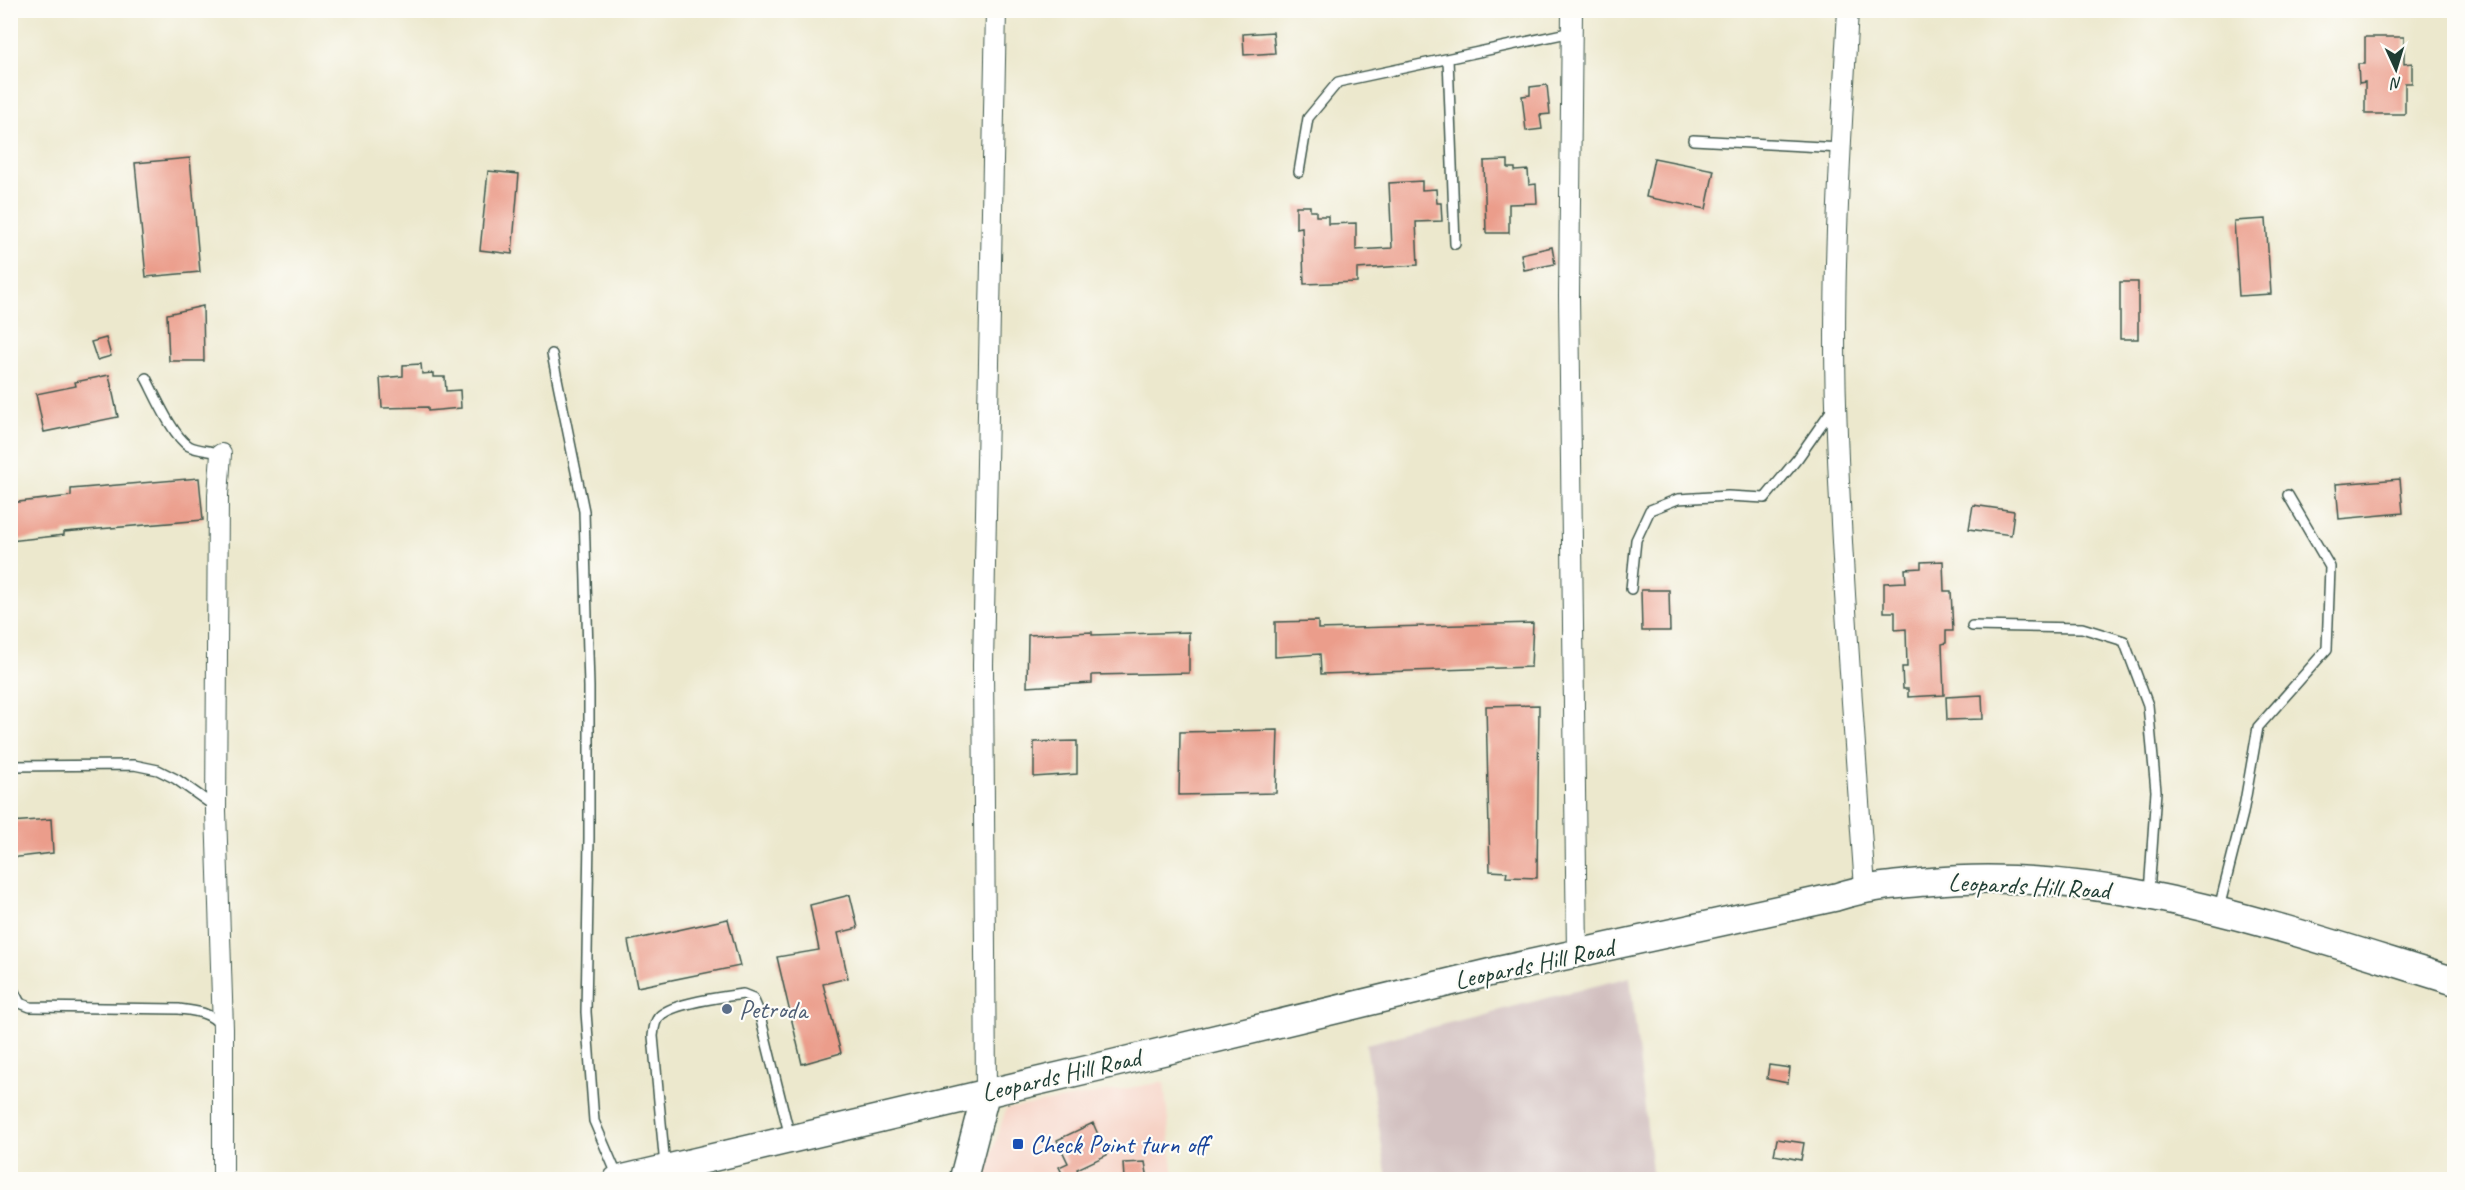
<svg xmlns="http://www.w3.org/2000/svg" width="2465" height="1190" font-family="Caveat,sans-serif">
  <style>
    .built { fill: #f6d2c5 }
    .industrial { fill: #d1bfbf }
    .building { fill: #eb9d8b }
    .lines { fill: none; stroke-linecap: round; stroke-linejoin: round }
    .lane-casing { stroke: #3e574b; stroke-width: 12 }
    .street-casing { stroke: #3e574b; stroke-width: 22 }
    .secondary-casing { stroke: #3e574b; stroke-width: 30 }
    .path { stroke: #3e574b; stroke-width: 3; stroke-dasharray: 4.5 4.5; stroke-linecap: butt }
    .lane { stroke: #fff; stroke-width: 9 }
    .street { stroke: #fff; stroke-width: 20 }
    .secondary { stroke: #fff; stroke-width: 27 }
    .service-dot { fill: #5c6f8a; stroke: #fdfcf7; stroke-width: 2 }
    .transit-dot { fill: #1a4fb4; stroke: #fdfcf7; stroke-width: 2 }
    .labels { text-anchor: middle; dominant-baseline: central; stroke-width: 4.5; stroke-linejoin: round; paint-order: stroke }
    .street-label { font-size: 26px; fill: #1f3d34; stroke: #fdfcf7 }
    .service-label { font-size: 26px; fill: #4e5e75; stroke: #fdfcf7; text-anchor: start }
    .transit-label { font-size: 26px; fill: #164399; stroke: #fdfcf7; text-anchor: start }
  </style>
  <rect width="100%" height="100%" fill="#fdfcf7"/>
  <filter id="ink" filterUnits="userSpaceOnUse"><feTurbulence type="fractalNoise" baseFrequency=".0167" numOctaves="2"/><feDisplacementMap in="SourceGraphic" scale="12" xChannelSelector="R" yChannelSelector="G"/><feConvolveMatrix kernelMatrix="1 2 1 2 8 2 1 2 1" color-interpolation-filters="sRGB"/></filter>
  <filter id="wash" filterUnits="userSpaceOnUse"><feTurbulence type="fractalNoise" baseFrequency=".008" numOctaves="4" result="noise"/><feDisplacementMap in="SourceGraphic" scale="24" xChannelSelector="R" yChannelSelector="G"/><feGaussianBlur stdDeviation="1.35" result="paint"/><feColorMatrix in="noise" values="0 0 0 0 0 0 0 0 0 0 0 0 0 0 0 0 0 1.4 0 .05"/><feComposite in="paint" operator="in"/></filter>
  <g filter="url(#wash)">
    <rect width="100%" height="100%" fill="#ece8cd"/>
    <path class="built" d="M 1164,1082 L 1174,1179 L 983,1180 L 1006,1109 Z"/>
    <path class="industrial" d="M 1630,977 L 1653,1179 L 1387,1179 L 1366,1044 Z"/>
    <g id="blocks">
      <path class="building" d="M 1273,32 L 1275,53 L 1244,55 L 1243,34 Z
        M 2365,37 L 2404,37 L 2404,64 L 2412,63 L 2412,83 L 2405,83 L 2405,114 L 2365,114 L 2365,82 L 2359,83 L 2358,64 L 2365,64 Z
        M 1547,85 L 1550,114 L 1540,115 L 1542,129 L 1526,131 L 1522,96 L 1530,95 L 1530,87 Z
        M 190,158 L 200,272 L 146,277 L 135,163 Z
        M 1654,158 L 1714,170 L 1706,209 L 1646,197 Z
        M 1508,160 L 1508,168 L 1515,168 L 1515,171 L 1528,170 L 1529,185 L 1536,184 L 1537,203 L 1509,204 L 1509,233 L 1486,233 L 1484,161 Z
        M 488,171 L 519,174 L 512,254 L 480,250 Z
        M 1422,181 L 1422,190 L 1436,189 L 1437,203 L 1441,203 L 1442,221 L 1416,222 L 1418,265 L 1357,269 L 1357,282 L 1304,284 L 1302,227 L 1296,228 L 1296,206 L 1310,206 L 1310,211 L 1316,211 L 1316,216 L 1328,216 L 1328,224 L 1356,223 L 1356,250 L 1392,248 L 1389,183 Z
        M 2266,219 L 2271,294 L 2239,296 L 2234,221 Z
        M 1552,247 L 1555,264 L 1524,270 L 1521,254 Z
        M 2120,282 L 2138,282 L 2138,339 L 2120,339 Z
        M 203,306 L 204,361 L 169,361 L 167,314 Z
        M 106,338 L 111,356 L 97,360 L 91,342 Z
        M 421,364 L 422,374 L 433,373 L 433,377 L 445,377 L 446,391 L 460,390 L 461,408 L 428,411 L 428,407 L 382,408 L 380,378 L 403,376 L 403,365 Z
        M 109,375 L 118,417 L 44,432 L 36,394 L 76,386 L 75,382 Z
        M 199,478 L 203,520 L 64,532 L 64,535 L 10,541 L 10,503 L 71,496 L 71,489 Z
        M 2400,479 L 2403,513 L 2339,519 L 2336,484 Z
        M 1973,505 L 2014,511 L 2011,535 L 1969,529 Z
        M 1943,561 L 1944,591 L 1951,591 L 1953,631 L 1946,631 L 1946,643 L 1942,644 L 1944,695 L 1908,697 L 1908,689 L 1903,689 L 1902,667 L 1907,667 L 1906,629 L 1895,630 L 1895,612 L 1884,612 L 1884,583 L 1906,582 L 1905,569 L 1921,568 L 1921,562 Z
        M 1641,590 L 1669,590 L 1670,631 L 1642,631 Z
        M 1318,621 L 1318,629 L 1533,623 L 1531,667 L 1321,674 L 1320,654 L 1275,657 L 1275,622 Z
        M 1092,632 L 1092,635 L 1189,632 L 1189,673 L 1092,675 L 1092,683 L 1027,687 L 1028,635 Z
        M 1982,695 L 1983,719 L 1947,720 L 1946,697 Z
        M 1539,705 L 1537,878 L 1506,877 L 1507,872 L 1490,871 L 1486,706 Z
        M 1278,730 L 1276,793 L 1179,795 L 1180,732 Z
        M 1077,741 L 1077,774 L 1034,777 L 1034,742 Z
        M 51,819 L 53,853 L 10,858 L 10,822 Z
        M 850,895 L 858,928 L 838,933 L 848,978 L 823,984 L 841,1053 L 802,1064 L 777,957 L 819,950 L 810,905 Z
        M 728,919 L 740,966 L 637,987 L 628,941 Z
        M 1769,1065 L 1790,1068 L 1788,1083 L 1767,1079 Z
        M 1093,1123 L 1107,1155 L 1077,1169 L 1082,1179 L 1065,1179 L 1059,1167 L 1068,1163 L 1057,1140 Z
        M 1777,1139 L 1804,1143 L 1801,1160 L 1774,1155 Z
        M 1145,1162 L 1148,1179 L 1124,1179 L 1123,1163 Z"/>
    </g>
  </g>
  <g filter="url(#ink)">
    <use href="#blocks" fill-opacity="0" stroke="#3e574b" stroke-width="1.5"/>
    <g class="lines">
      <defs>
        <path id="lane" d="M 1448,59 L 1455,244
          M 1693,140 L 1841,148
          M 1299,172 L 1308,118 L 1338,82 L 1572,32
          M 552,354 L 584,511 L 589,687 L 589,838 L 586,1012 L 594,1121 L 618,1177
          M 146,378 C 155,395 173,437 189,446 C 199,451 210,450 221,454
          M 1631,589 L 1636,540 L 1650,510 L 1678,499 L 1728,496 L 1765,498 L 1798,458 L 1833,408
          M 1972,626 L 2082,628 L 2124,641 L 2148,705 L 2156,791 L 2149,893
          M 10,766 L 134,765 L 158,770 L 176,779 L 214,806
          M 2219,908 L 2243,813 L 2258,727 L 2327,649 L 2330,567 L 2288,495
          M 10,984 L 20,1003 L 30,1007 L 179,1009 C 195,1011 210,1012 220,1025
          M 665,1166 L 653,1036 C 654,1030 654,1023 658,1018 C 668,1003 724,997 743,994 L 753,998 L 759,1012 L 790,1137"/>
        <path id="street" d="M 1572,10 L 1569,296 L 1577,954
          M 1848,10 C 1841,142 1832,273 1836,404 C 1841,565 1854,727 1865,888
          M 221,454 L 218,495 L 216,811 L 223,1029 L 223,1180
          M 986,1092 L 983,665 L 996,10"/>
        <path id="secondary" d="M 617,1180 L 1111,1064 L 1496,971 L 1836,897 C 1867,887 1893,885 1926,882 C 2108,864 2283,929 2454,981
          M 963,1180 L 986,1092"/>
      </defs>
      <use href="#lane" class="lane-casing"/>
      <use href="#street" class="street-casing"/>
      <use href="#secondary" class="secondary-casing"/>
      <path class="path" d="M 230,14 L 230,10"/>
      <use href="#lane" class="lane"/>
      <use href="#street" class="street"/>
      <use href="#secondary" class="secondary"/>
    </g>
  </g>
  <circle class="service-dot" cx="727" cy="1009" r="6"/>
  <rect class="transit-dot" x="1012" y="1138" width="12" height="12" rx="3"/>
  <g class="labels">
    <g class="street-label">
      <text transform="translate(2029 886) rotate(3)">Leopards Hill Road</text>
      <text transform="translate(1534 964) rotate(-12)">Leopards Hill Road</text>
      <text transform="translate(1061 1075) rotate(-13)">Leopards Hill Road</text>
    </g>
    <g class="service-label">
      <text x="739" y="1009">Petroda</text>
    </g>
    <g class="transit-label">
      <text x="1030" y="1144">Check Point turn off</text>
    </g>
  </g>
  <rect width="2465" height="1190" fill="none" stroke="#fdfcf7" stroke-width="36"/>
  <g transform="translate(2396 69) rotate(176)" stroke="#fdfcf7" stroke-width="4.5" paint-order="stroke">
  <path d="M0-4.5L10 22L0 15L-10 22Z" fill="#1f3d34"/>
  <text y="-9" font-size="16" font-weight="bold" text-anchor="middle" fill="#1f3d34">N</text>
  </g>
</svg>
